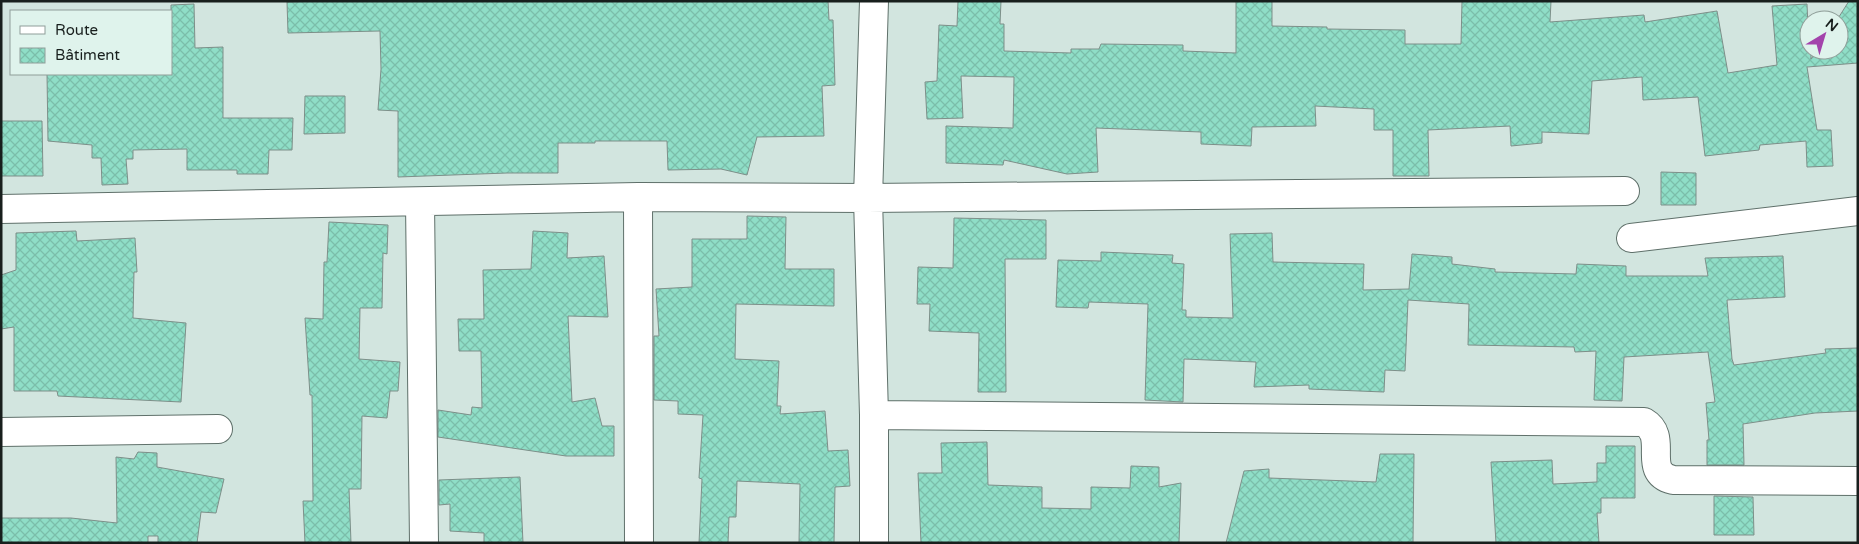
<svg xmlns="http://www.w3.org/2000/svg" width="1859" height="544" font-family="'Varela Round',sans-serif">
  <style>
    .building { fill: url(#building-cross-hatch); stroke: #7d8f89 }
    .lines { fill: none; stroke-linecap: round; stroke-linejoin: round }
    .minor-casing { stroke: #5f706a; stroke-width: 30 }
    .minor { stroke: #fff; stroke-width: 28 }
  </style>
  <defs>
    <pattern id="building-cross-hatch" width="8" height="8" patternUnits="userSpaceOnUse" patternTransform="scale(1.25)"><rect width="8" height="8" fill="#8fdec7"/><path d="M0 0l8 8M0 8l8-8" fill="none" stroke="#7bbeaa"/></pattern>
  </defs>
  <rect width="100%" height="100%" fill="#d2e5df"/>
  <path class="building" d="M 319,1 L 828,1 L 829,20 L 833,20 L 835,85 L 822,86 L 824,136 L 757,137 L 747,175 L 721,169 L 668,170 L 667,141 L 595,141 L 595,143 L 558,143 L 558,173 L 507,173 L 398,177 L 398,111 L 378,110 L 381,69 L 380,31 L 288,33 L 287,2 Z
    M 958,1 L 1001,1 L 1000,24 L 1004,24 L 1004,51 L 1071,53 L 1071,49 L 1099,49 L 1101,44 L 1183,45 L 1183,51 L 1236,53 L 1236,1 L 1272,1 L 1272,26 L 1327,27 L 1327,29 L 1405,30 L 1405,44 L 1461,44 L 1462,1 L 1551,1 L 1550,22 L 1644,15 L 1645,22 L 1717,11 L 1728,73 L 1777,65 L 1772,6 L 1807,4 L 1809,50 L 1811,50 L 1811,59 L 1817,50 L 1839,50 L 1839,20 L 1837,20 L 1849,1 L 1858,1 L 1858,63 L 1807,67 L 1817,130 L 1831,130 L 1833,166 L 1807,167 L 1806,141 L 1760,145 L 1759,150 L 1705,156 L 1698,97 L 1643,100 L 1642,77 L 1592,81 L 1589,134 L 1542,132 L 1542,143 L 1511,146 L 1510,126 L 1428,130 L 1429,176 L 1393,176 L 1393,130 L 1374,130 L 1374,109 L 1315,106 L 1316,126 L 1252,127 L 1251,146 L 1201,144 L 1201,132 L 1096,128 L 1098,172 L 1067,174 L 1004,160 L 1003,165 L 946,163 L 946,126 L 1013,128 L 1014,77 L 961,76 L 963,118 L 927,119 L 925,82 L 937,81 L 939,25 L 957,26 Z
    M 194,4 L 195,48 L 223,47 L 223,118 L 293,118 L 292,150 L 269,150 L 268,174 L 237,174 L 237,170 L 187,170 L 187,149 L 133,150 L 133,159 L 126,159 L 128,184 L 102,185 L 101,158 L 92,158 L 92,145 L 48,141 L 47,74 L 171,74 L 171,5 Z
    M 305,96 L 345,96 L 345,133 L 304,134 Z
    M 1,121 L 42,121 L 43,176 L 1,176 Z
    M 1661,172 L 1696,173 L 1696,205 L 1661,205 Z
    M 747,216 L 786,217 L 785,269 L 834,269 L 834,306 L 736,304 L 735,359 L 779,361 L 777,406 L 781,406 L 780,414 L 825,411 L 828,451 L 848,450 L 850,486 L 835,487 L 834,543 L 799,543 L 800,484 L 737,481 L 736,517 L 729,517 L 728,543 L 699,543 L 702,479 L 699,478 L 703,415 L 678,414 L 678,401 L 654,400 L 654,336 L 659,336 L 656,289 L 692,287 L 692,239 L 747,239 Z
    M 954,218 L 1046,220 L 1046,259 L 1005,259 L 1006,392 L 978,392 L 979,333 L 929,331 L 930,304 L 917,304 L 918,267 L 953,268 Z
    M 329,222 L 388,225 L 387,254 L 383,253 L 382,308 L 360,308 L 359,359 L 400,362 L 398,391 L 390,391 L 387,418 L 362,416 L 361,489 L 349,489 L 351,543 L 305,543 L 303,501 L 313,501 L 312,395 L 310,395 L 305,318 L 323,319 L 324,262 L 327,262 Z
    M 76,231 L 77,241 L 135,238 L 137,272 L 134,272 L 133,318 L 186,323 L 181,402 L 58,396 L 57,391 L 14,391 L 14,327 L 1,329 L 1,275 L 16,270 L 16,233 Z
    M 533,231 L 568,233 L 567,258 L 604,256 L 608,317 L 568,316 L 572,402 L 595,398 L 602,426 L 614,426 L 614,456 L 566,456 L 438,437 L 438,410 L 471,415 L 472,407 L 482,408 L 481,351 L 459,351 L 458,319 L 484,319 L 483,270 L 531,269 Z
    M 1272,233 L 1273,262 L 1364,264 L 1363,290 L 1409,289 L 1412,254 L 1452,257 L 1452,264 L 1495,269 L 1495,272 L 1576,274 L 1577,264 L 1626,266 L 1626,276 L 1708,276 L 1705,258 L 1783,256 L 1785,297 L 1727,300 L 1732,359 L 1734,365 L 1826,353 L 1825,349 L 1858,348 L 1858,411 L 1815,413 L 1743,424 L 1744,465 L 1707,465 L 1707,440 L 1709,440 L 1706,403 L 1715,402 L 1708,352 L 1624,357 L 1622,401 L 1594,400 L 1596,351 L 1575,352 L 1574,347 L 1468,345 L 1469,304 L 1408,300 L 1405,371 L 1385,370 L 1384,392 L 1309,389 L 1309,385 L 1254,387 L 1256,362 L 1184,359 L 1183,402 L 1145,400 L 1148,304 L 1089,302 L 1088,308 L 1056,307 L 1058,260 L 1101,261 L 1101,252 L 1173,255 L 1172,263 L 1184,264 L 1182,310 L 1186,310 L 1186,317 L 1233,318 L 1230,234 Z
    M 987,442 L 988,485 L 1042,487 L 1042,508 L 1091,509 L 1091,487 L 1130,488 L 1131,466 L 1159,467 L 1159,487 L 1181,483 L 1179,543 L 921,543 L 918,473 L 942,473 L 941,443 Z
    M 1606,446 L 1635,446 L 1635,498 L 1601,498 L 1601,513 L 1597,513 L 1599,543 L 1496,543 L 1491,462 L 1552,460 L 1553,484 L 1597,482 L 1597,463 L 1606,463 Z
    M 138,452 L 157,453 L 157,467 L 224,479 L 216,513 L 201,512 L 197,543 L 158,543 L 158,536 L 148,536 L 148,543 L 1,543 L 1,518 L 71,518 L 117,523 L 116,457 L 134,459 Z
    M 1380,454 L 1414,454 L 1413,543 L 1226,543 L 1244,471 L 1269,469 L 1269,478 L 1376,482 Z
    M 520,477 L 523,543 L 484,543 L 484,533 L 450,531 L 450,504 L 439,505 L 439,480 Z
    M 1714,496 L 1753,497 L 1754,535 L 1714,535 Z"/>
  <g class="lines">
    <defs>
      <path id="minor" d="M 874,1 L 868,198 L 874,415 L 874,543
        M 638,197 L 639,543
        M 420,202 L 424,543
        M 1,209 L 638,197 L 868,198 L 1625,191
        M 1631,238 L 1858,211
        M 874,415 L 1644,422 C 1670,437 1640,472 1673,480 L 1858,481
        M 1,432 L 218,429"/>
    </defs>
    <use href="#minor" class="minor-casing"/>
    <use href="#minor" class="minor"/>
  </g>
  <rect width="1859" height="544" fill="none" stroke="#181f1d" stroke-width="5"/>
  <rect x="10" y="10" width="162" height="65" fill="#dff3ec" stroke="#8f9e99"/>
  <rect x="20" y="26" width="25" height="8" fill="#ffffff" stroke="#8f9e99"/>
  <text x="55" y="35" font-size="15" fill="#181f1d">Route</text>
  <rect x="20" y="48" width="25" height="15" fill="url(#building-cross-hatch)" stroke="#8f9e99"/>
  <text x="55" y="60" font-size="15" fill="#181f1d">Bâtiment</text>
  <g transform="translate(1824 35) rotate(38)"><circle r="24" fill="#dff3ec" stroke="#8f9e99"/>
  <path d="M0-4L9 19L0 12L-9 19Z" fill="#a343ac"/>
  <text y="-8" font-size="14" font-weight="bold" text-anchor="middle" fill="#181f1d">N</text>
  </g>
</svg>
